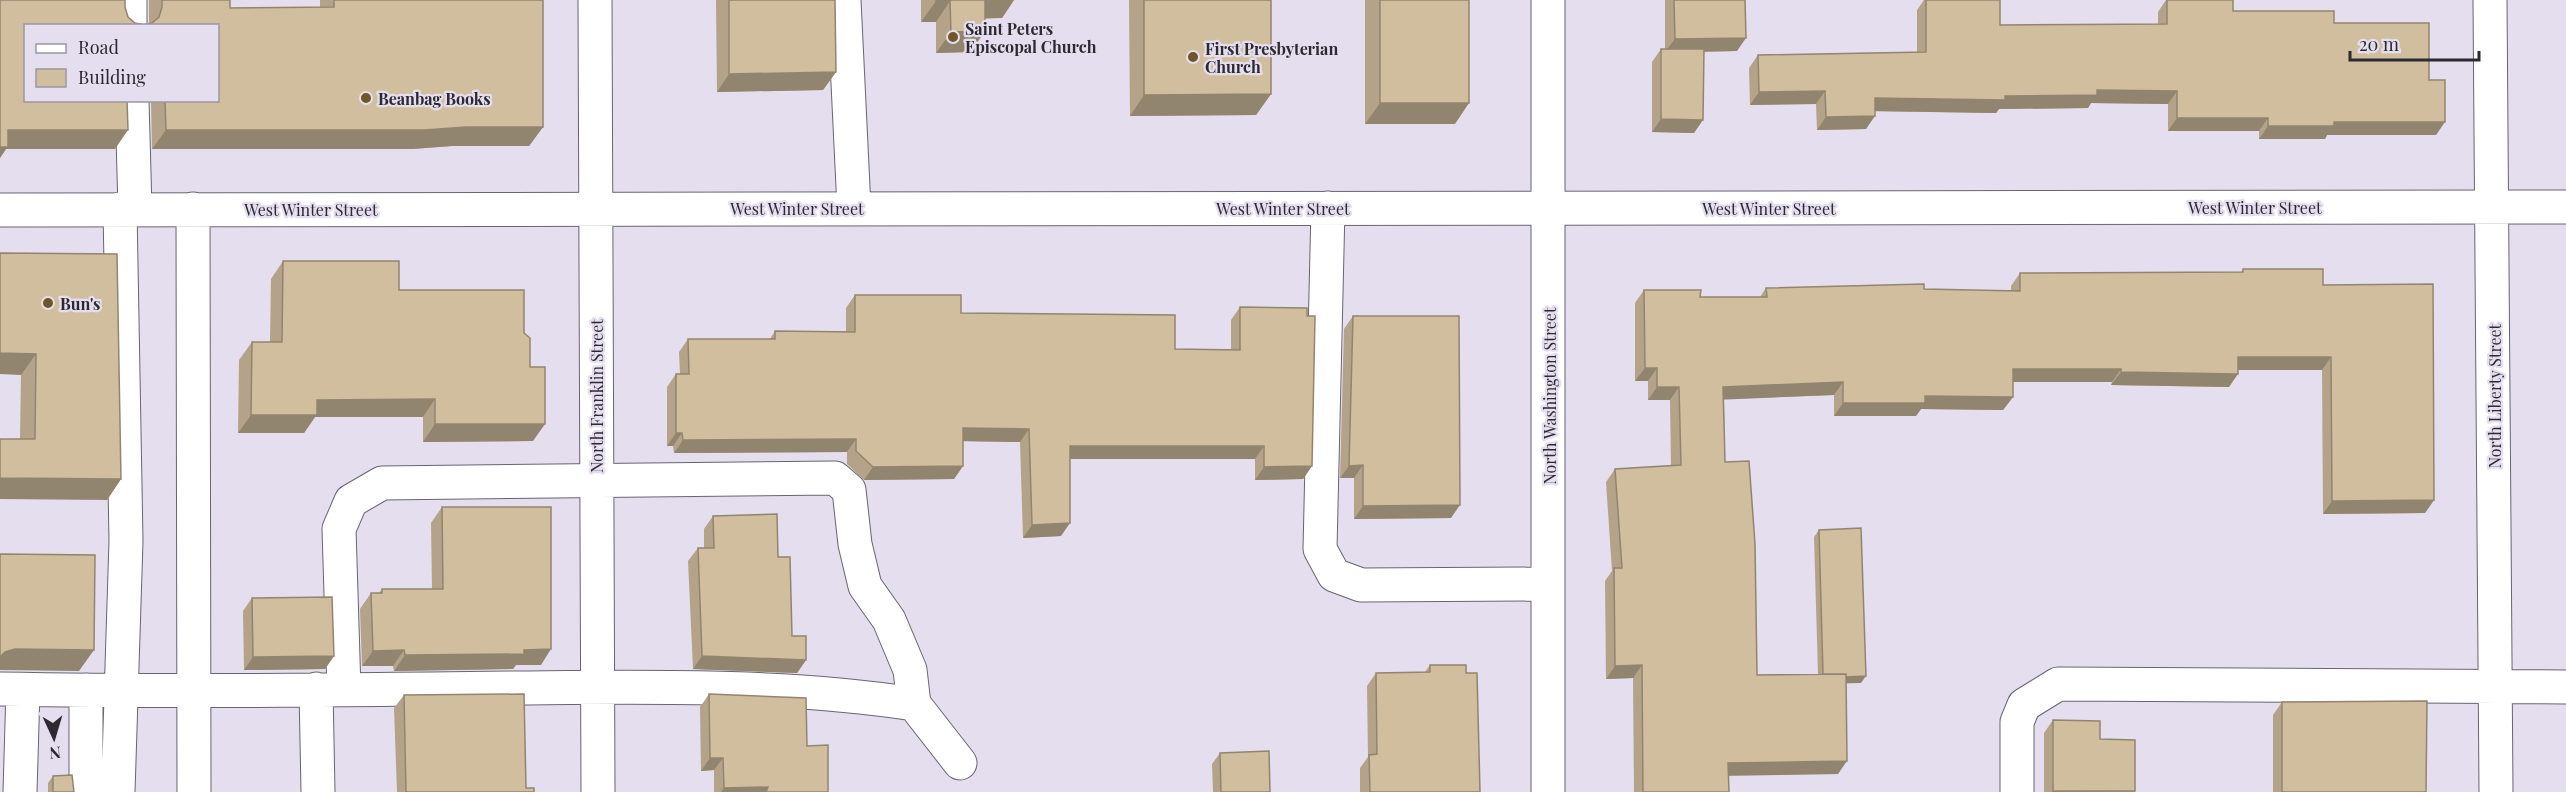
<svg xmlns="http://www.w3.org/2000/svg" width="2566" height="792" font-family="'Playfair Display',serif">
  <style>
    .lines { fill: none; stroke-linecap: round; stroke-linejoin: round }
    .minor-casing { stroke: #696472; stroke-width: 35 }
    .minor { stroke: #fff; stroke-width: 33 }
    .wall { fill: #b4a388 }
    .shaded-wall { fill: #92856f }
    .building { fill: #d1be9e; stroke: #92856f; stroke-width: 1.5 }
    .poi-dot { fill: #6f5627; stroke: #e4deee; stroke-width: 2 }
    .labels { text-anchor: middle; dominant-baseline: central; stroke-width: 4.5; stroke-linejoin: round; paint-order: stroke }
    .poi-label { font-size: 16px; font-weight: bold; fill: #2c2930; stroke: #e4deee; text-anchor: start }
    .street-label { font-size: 16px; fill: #2c2930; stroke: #e4deee }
  </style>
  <rect width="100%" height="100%" fill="#e4deee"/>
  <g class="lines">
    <defs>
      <path id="minor" d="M 130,0 L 130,26
        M 595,0 L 598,792
        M 844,0 L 854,208
        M 2490,0 L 2496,792
        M 132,100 L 135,210
        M 1328,208 L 1320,549 L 1334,575 L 1361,585 L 1548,584
        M 193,209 L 194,792
        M 0,210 L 2566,207
        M 0,689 C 172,692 343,690 515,688 C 648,687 782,684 914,704
        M 316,689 L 318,792
        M 344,690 L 339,529 L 351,501 L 382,483 L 835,478 L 849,490 L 855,544 L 865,586 L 889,620 L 910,670 L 914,704 L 960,763
        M 20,792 L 23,690
        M 86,792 L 86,690
        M 118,792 L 126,541 L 120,209
        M 1548,792 L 1548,0
        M 2017,792 L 2017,722 L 2024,705 L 2058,684 L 2566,687"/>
    </defs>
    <use href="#minor" class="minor-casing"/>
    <use href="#minor" class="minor"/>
  </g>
  <path class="wall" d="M 0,0 L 125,7 L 128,17 L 135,23 L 144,25 L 149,24 L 149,0 L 230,0 L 230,8 L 320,7 L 320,0 L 543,0 L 543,127 L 529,146 L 452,146 L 412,149 L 152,149 L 151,100 L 218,100 L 218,26 L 26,26 L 115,149 L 6,149 L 0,158 Z
    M 716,0 L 835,0 L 836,72 L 823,90 L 717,92 Z
    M 921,0 L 1014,0 L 1002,18 L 985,18 L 971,52 L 936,53 L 936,22 L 921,22 Z
    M 1129,0 L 1271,0 L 1271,94 L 1256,115 L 1130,116 Z
    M 1365,0 L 1469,0 L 1455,124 L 1365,124 Z
    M 1665,0 L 1745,0 L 1737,51 L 1704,52 L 1694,133 L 1652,132 L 1652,62 L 1661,49 L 1665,49 Z
    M 1924,0 L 2000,0 L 2000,25 L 2158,24 L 2158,12 L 2166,0 L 2233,0 L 2233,11 L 2334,23 L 2429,80 L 2436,135 L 2327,135 L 2325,139 L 2259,139 L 2259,131 L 2168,131 L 2168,104 L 2091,103 L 2088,108 L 1999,109 L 1996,113 L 1875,111 L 1866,129 L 1817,130 L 1816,104 L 1750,105 L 1749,68 L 1758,55 L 1917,52 L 1917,10 Z
    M 0,253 L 121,479 L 107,500 L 20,439 L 21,375 Z
    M 283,261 L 399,290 L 524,333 L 530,367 L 533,441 L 423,442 L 423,417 L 315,417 L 304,433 L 238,433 L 239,360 L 252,342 L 270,342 L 271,279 Z
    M 2243,269 L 2323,285 L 2434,500 L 2425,513 L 2323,514 L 2322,370 L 2238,370 L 2229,387 L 2111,385 L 2112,382 L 2013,382 L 2013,397 L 2003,410 L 1921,409 L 1916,416 L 1834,416 L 1834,395 L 1724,399 L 1725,462 L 1757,675 L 1818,674 L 1814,537 L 1819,530 L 1861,683 L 1846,683 L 1838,774 L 1729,775 L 1729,792 L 1634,792 L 1633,678 L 1606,679 L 1605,581 L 1612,571 L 1606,482 L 1615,469 L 1671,466 L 1670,400 L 1648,400 L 1648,381 L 1635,381 L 1635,303 L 1644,290 L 1700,297 L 1760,297 L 1766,288 L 2011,291 L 2011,286 L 2020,273 L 2241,272 Z
    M 855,295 L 1175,349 L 1231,349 L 1231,320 L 1240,307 L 1312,466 L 1303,479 L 1255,480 L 1255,459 L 1070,459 L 1061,536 L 1023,538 L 1020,442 L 963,441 L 963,466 L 954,479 L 864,480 L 847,464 L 847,452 L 674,453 L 673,446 L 667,446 L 667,387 L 676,374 L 680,374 L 679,352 L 688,339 L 770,339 L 775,331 L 846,332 L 846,308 Z
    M 1353,316 L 1451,518 L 1354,519 L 1354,478 L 1340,478 L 1344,329 Z
    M 442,507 L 541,665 L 516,665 L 513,669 L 394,671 L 393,666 L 362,666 L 360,609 L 371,593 L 379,593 L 382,589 L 432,589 L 431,523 Z
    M 713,516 L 778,557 L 792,636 L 806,660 L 797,673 L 693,669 L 688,561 L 698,548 L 704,548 L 704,529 Z
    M 252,598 L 334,656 L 325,669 L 244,670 L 243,611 Z
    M 1430,665 L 1466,673 L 1480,792 L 1360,792 L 1360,768 L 1368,757 L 1367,686 L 1376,673 L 1425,672 Z
    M 709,694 L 807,746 L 828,792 L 714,792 L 714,770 L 701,771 L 700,707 Z
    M 404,695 L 526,788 L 534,792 L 397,792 L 394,708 Z
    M 2282,702 L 2426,792 L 2273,792 L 2273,715 Z
    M 2053,720 L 2100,739 L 2135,792 L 2044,792 L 2044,733 Z
    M 1220,753 L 1270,792 L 1213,792 L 1212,764 Z
    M 53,776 L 74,792 L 48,792 L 48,783 Z"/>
  <path class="shaded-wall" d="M 983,0 L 1014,0 L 1002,18 L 970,19 Z
    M 936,1 L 950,1 L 936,22 L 921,22 Z
    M 985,31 L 971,52 L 936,53 L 951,32 Z
    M 1746,38 L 1737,51 L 1665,52 L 1675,39 Z
    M 836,72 L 823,90 L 717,92 L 729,74 Z
    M 2097,90 L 2177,91 L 2168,104 L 2091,103 L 2088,108 L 1999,109 L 1996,113 L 1866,111 L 1875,98 L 2005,96 Z
    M 1825,91 L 1816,104 L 1750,105 L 1759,92 Z
    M 1271,94 L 1256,115 L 1130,116 L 1144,95 Z
    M 1380,103 L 1469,103 L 1455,124 L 1365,124 Z
    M 1875,116 L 1866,129 L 1817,130 L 1826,117 Z
    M 2177,118 L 2268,118 L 2259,131 L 2168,131 Z
    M 1661,119 L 1703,120 L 1694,133 L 1652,132 Z
    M 2334,122 L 2445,122 L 2436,135 L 2327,135 L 2325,139 L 2259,139 L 2268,126 Z
    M 466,127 L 543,127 L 529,146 L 452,146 L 412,149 L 152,149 L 166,130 Z
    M 8,130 L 128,130 L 115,149 L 6,149 L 0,158 L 0,141 Z
    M 0,353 L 36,354 L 21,375 L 0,374 Z
    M 2238,357 L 2331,357 L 2322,370 L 2229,370 Z
    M 1645,368 L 1657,368 L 1648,381 L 1635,381 Z
    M 2013,369 L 2121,369 L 2112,382 L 2004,382 Z
    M 2121,372 L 2238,374 L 2229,387 L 2111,385 Z
    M 1843,382 L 1834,395 L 1714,400 L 1723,387 Z
    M 1657,387 L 1679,387 L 1670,400 L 1648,400 Z
    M 1925,396 L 2013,397 L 2003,410 L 1921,409 L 1916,416 L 1834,416 L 1843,403 Z
    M 435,399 L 423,417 L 315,417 L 304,433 L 238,433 L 251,415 L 317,400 Z
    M 435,424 L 545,424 L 533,441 L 423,442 Z
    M 963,428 L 1029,429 L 1020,442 L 953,441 Z
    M 676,433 L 682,433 L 673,446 L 667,446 Z
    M 856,439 L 847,452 L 674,453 L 683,440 Z
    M 1070,446 L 1264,446 L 1255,459 L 1061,459 Z
    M 1363,465 L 1354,478 L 1340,478 L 1349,466 Z
    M 963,466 L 954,479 L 864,480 L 873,467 Z
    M 1312,466 L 1303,479 L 1255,480 L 1264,467 Z
    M 0,478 L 121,479 L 107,500 L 0,499 Z
    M 2434,500 L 2425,513 L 2323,514 L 2332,501 Z
    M 1460,505 L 1451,518 L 1354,519 L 1363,506 Z
    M 1070,523 L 1061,536 L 1023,538 L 1032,525 Z
    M 15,649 L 94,650 L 79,671 L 0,670 L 0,657 L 5,652 Z
    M 551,649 L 541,665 L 516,665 L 513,669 L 394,671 L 405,655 L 524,650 Z
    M 404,650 L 393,666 L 362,666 L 373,651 Z
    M 334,656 L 325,669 L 244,670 L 253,657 Z
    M 702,656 L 806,660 L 797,673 L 693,669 Z
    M 1642,665 L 1633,678 L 1606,679 L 1615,666 Z
    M 1866,676 L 1861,683 L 1819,684 L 1823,677 Z
    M 710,758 L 723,758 L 714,770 L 701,771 Z
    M 1847,761 L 1838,774 L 1719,776 L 1728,763 Z
    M 768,787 L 765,792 L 721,792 L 724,788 Z
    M 2053,791 L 2135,791 L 2052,792 Z"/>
  <path class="building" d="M 0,0 L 125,0 L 125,7 L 128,17 L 135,23 L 144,25 L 152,23 L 159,17 L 162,7 L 162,0 L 230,0 L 230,8 L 334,7 L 334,0 L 543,0 L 543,127 L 466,127 L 425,130 L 166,130 L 165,100 L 218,100 L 218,26 L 26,26 L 26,100 L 127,100 L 128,130 L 8,130 L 8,147 L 0,147 Z
    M 729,0 L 835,0 L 836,72 L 729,74 Z
    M 936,0 L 985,0 L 985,31 L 951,32 L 950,1 L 936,1 Z
    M 1144,0 L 1271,0 L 1271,94 L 1144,95 Z
    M 1380,0 L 1469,0 L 1469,103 L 1380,103 Z
    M 1674,0 L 1745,0 L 1746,38 L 1675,39 Z
    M 1926,0 L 2000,0 L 2000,25 L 2167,24 L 2167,0 L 2233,0 L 2233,11 L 2334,11 L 2334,23 L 2429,23 L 2429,80 L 2445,80 L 2445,122 L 2334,122 L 2334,126 L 2268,126 L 2268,118 L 2177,118 L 2177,91 L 2097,90 L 2097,95 L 2005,96 L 2005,100 L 1875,98 L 1875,116 L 1826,117 L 1825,91 L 1759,92 L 1758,55 L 1926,52 Z
    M 1661,49 L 1704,49 L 1703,120 L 1661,119 Z
    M 0,253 L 117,254 L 121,479 L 0,478 L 0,439 L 35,439 L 36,354 L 0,353 Z
    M 283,261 L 399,261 L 399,290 L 524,290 L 524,333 L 530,338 L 530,367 L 545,367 L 545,424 L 435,424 L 435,399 L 317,400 L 317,415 L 251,415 L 252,342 L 282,342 Z
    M 2243,269 L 2323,269 L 2323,285 L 2433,284 L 2434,500 L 2332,501 L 2331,357 L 2238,357 L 2238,374 L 2121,372 L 2121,369 L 2013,369 L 2013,397 L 1925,396 L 1925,403 L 1843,403 L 1843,382 L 1723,387 L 1725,462 L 1749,461 L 1755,544 L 1757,675 L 1846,674 L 1847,761 L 1728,763 L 1729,792 L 1643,792 L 1642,665 L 1615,666 L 1614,568 L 1622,568 L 1615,469 L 1681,465 L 1679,387 L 1657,387 L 1657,368 L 1645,368 L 1644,290 L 1701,290 L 1700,297 L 1767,297 L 1766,288 L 1924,284 L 1924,289 L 2020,291 L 2020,273 L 2243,272 Z
    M 855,295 L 961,295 L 961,313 L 1175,315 L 1175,349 L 1240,350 L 1240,307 L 1307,308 L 1307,316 L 1315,316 L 1312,466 L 1264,467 L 1264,446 L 1070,446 L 1070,523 L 1032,525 L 1029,429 L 963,428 L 963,466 L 873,467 L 856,451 L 856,439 L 683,440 L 682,433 L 676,433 L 676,374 L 689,374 L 688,339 L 775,339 L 775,331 L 855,332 Z
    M 1353,316 L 1459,316 L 1460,505 L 1363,506 L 1363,465 L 1349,466 Z
    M 442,507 L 551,507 L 551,649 L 524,650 L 524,654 L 405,655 L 404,650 L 373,651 L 371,593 L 382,593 L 382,589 L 443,589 Z
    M 777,514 L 778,557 L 790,557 L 792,636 L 806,636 L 806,660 L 702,656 L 698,548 L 714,548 L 713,516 Z
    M 1861,528 L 1866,676 L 1846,677 L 1846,674 L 1823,674 L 1819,530 Z
    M 0,554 L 95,555 L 94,650 L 15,649 L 5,652 L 0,657 Z
    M 332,597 L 334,656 L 253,657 L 252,598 Z
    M 1430,665 L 1466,665 L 1466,673 L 1477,673 L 1480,792 L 1370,792 L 1369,755 L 1377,754 L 1376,673 L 1430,672 Z
    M 524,694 L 526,788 L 534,788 L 534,792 L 406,792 L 404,695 Z
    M 709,694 L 806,698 L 807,746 L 828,745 L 828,792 L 766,792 L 768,787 L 724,788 L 723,758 L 710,758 Z
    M 2427,701 L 2426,792 L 2282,792 L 2282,702 Z
    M 2053,720 L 2100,721 L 2100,739 L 2135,740 L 2135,791 L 2053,791 Z
    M 1269,751 L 1270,792 L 1221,792 L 1220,753 Z
    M 72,775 L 74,792 L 53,792 L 53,776 Z"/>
  <g class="poi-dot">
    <circle cx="953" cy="37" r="6"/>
    <circle cx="1193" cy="57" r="6"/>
    <circle cx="366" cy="98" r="6"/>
    <circle cx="48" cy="303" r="6"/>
  </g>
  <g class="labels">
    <g class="poi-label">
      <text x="965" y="28">Saint Peters<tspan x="965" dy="18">Episcopal Church</tspan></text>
      <text x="1205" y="48">First Presbyterian<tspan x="1205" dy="18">Church</tspan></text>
      <text x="378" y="98">Beanbag Books</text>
      <text x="60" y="303">Bun's</text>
    </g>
    <g class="street-label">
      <text x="2255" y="207">West Winter Street</text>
      <text x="797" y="208">West Winter Street</text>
      <text x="1283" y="208">West Winter Street</text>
      <text x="1769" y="208">West Winter Street</text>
      <text x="311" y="209">West Winter Street</text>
      <text transform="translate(596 396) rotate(-90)">North Franklin Street</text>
      <text transform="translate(1549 396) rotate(-90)">North Washington Street</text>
      <text transform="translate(2494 396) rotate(-90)">North Liberty Street</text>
    </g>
  </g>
  <rect x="24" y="24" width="195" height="78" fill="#e4deee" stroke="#9a96a2" stroke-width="1.5"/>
  <rect x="36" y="44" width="30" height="9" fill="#ffffff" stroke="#9a96a2" stroke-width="1.5"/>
  <text x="78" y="54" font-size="18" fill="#2c2930">Road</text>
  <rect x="36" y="69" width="30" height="18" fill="#d1be9e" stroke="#9a96a2" stroke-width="1.5"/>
  <text x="78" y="84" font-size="18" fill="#2c2930">Building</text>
  <g transform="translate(54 738) rotate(176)" stroke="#e4deee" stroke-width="4.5" paint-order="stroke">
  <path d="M0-4.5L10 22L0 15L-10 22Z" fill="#2c2930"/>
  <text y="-9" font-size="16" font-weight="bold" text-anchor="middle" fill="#2c2930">N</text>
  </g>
  <path d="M2350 51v9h129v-9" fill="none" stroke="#2c2930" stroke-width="3"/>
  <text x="2359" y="51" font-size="18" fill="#2c2930" stroke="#e4deee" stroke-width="4.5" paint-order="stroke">20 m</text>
</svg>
